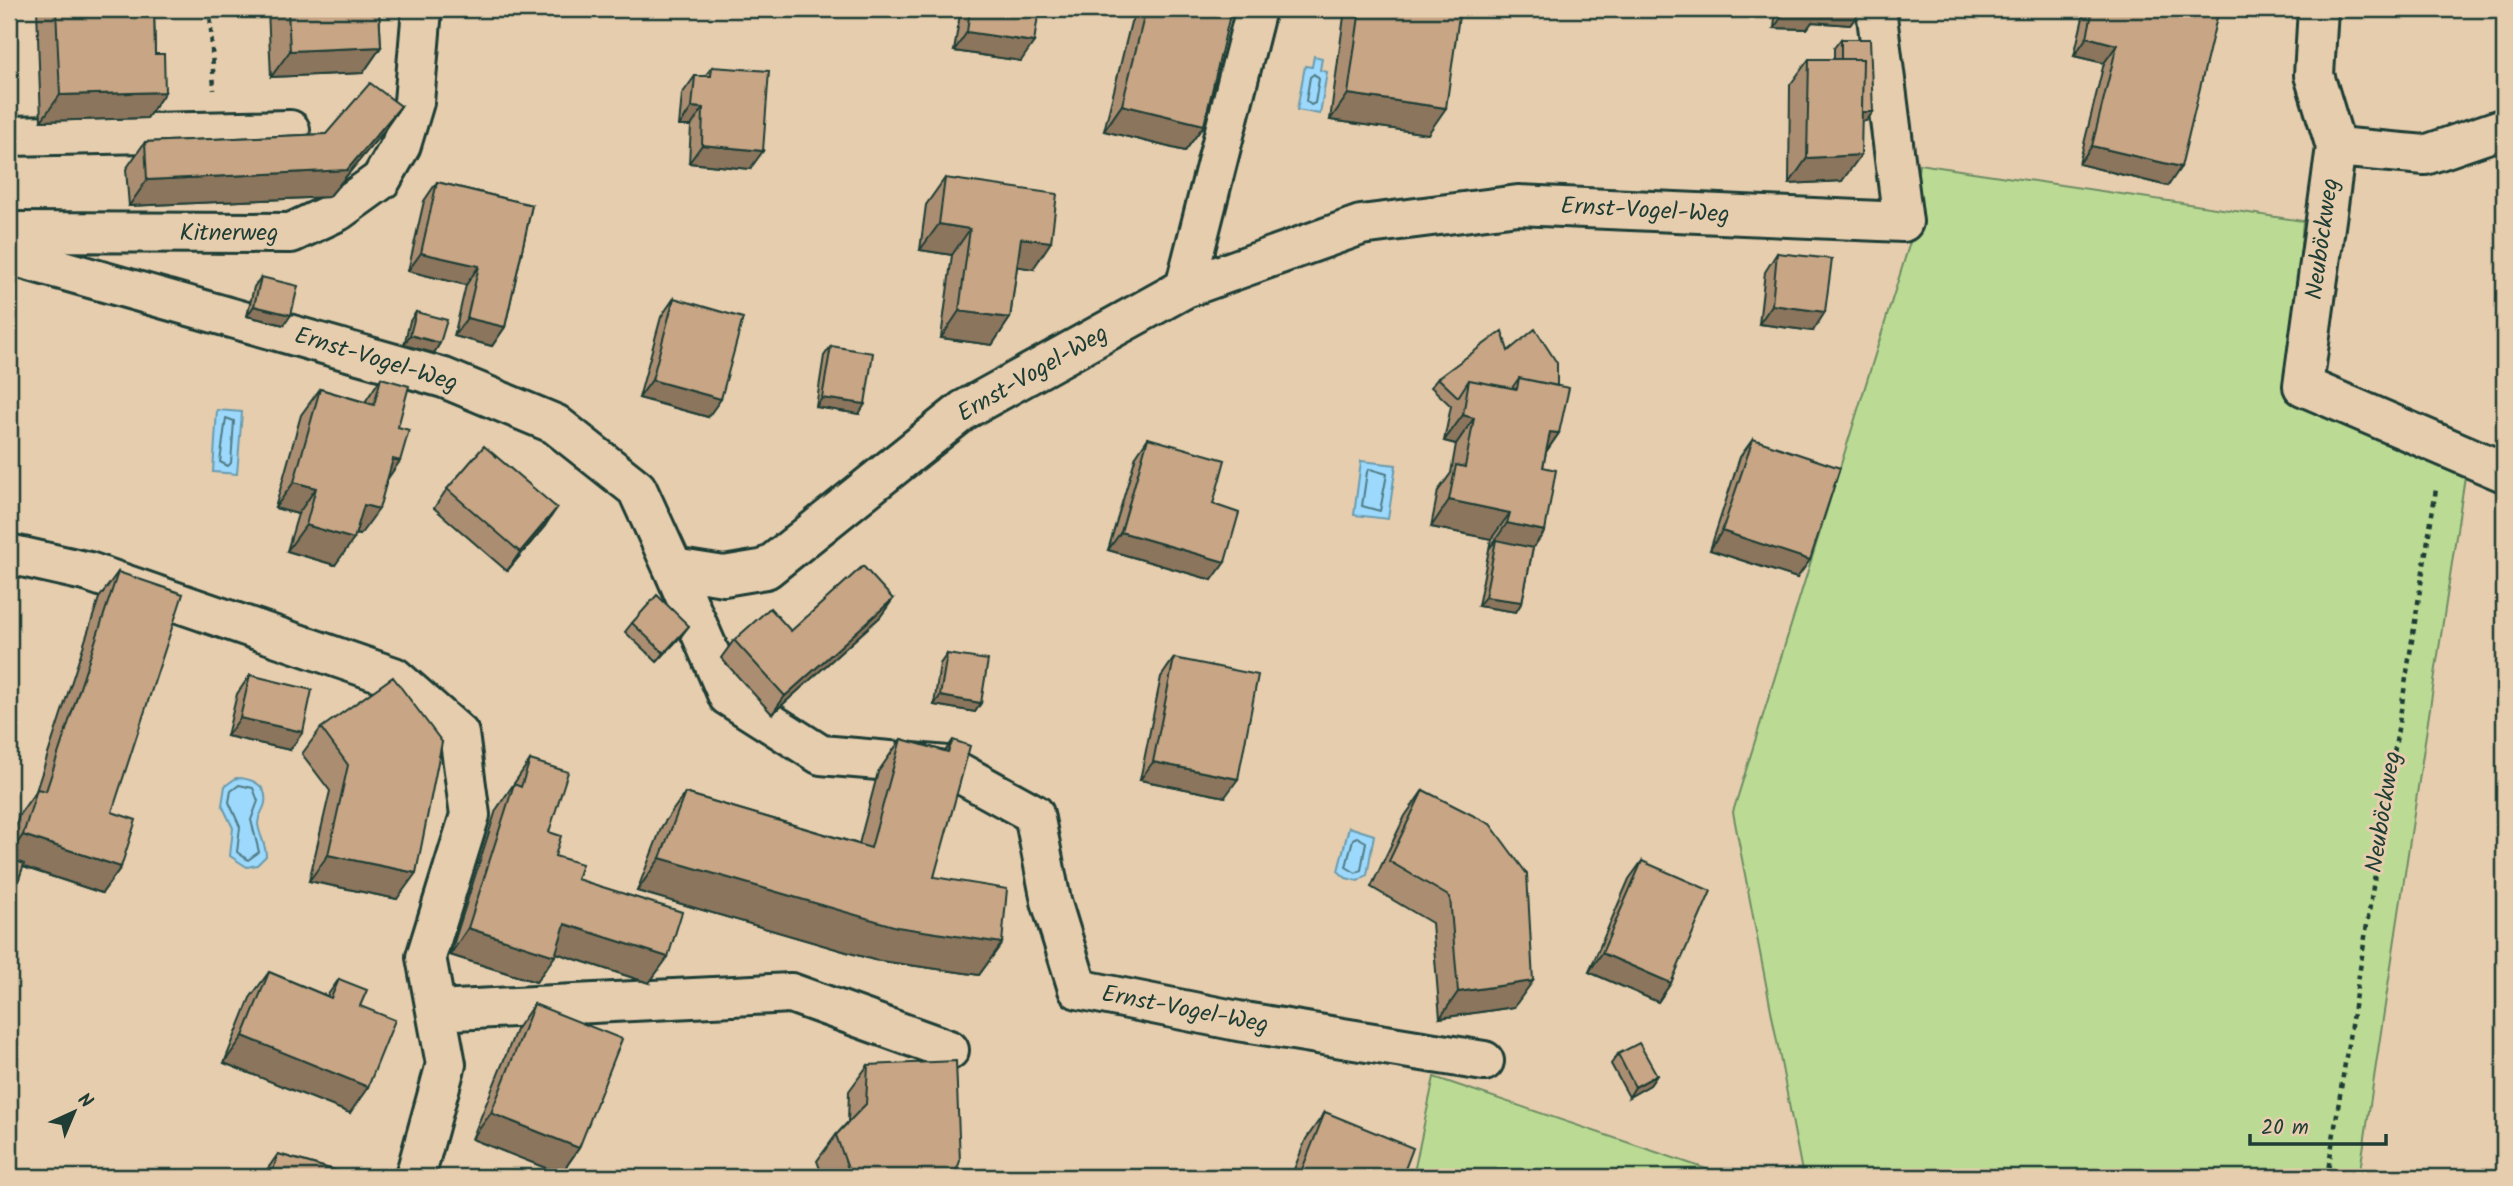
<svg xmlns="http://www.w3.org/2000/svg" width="2513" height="1186" font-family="Kalam,sans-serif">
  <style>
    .green { fill: #bbdb94; stroke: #6d8c64; stroke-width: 2 }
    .water { fill: #9cd9fd; stroke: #6a9bad; stroke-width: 2 }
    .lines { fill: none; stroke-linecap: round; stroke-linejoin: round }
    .shore { stroke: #517b84; stroke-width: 2 }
    .minor-casing { stroke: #1f3d34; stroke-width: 44 }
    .path { stroke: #1f3d34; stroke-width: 4.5; stroke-dasharray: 5 5; stroke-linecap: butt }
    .minor { stroke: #e6cdae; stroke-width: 38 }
    .wall { fill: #ab8e72; stroke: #1f3d34; stroke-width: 2 }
    .shaded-wall { fill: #8b745d; stroke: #1f3d34; stroke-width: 2 }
    .building { fill: #c7a585; stroke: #1f3d34; stroke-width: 2 }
    .labels { text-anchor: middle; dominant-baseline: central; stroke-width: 6; stroke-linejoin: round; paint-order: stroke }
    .street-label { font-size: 24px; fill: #1f3d34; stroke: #e6cdae }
  </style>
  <rect width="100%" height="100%" fill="#e6cdae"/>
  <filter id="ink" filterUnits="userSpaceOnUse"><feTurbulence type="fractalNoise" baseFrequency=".0143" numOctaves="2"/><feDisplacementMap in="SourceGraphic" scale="14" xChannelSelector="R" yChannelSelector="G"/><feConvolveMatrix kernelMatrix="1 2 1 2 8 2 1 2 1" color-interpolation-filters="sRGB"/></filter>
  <g filter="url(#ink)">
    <path class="green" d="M 1919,164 L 2303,221 L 2289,393 L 2468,457 L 2359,1177 L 1803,1177 L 1733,812 L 1910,242 Z
      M 1434,1077 L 1730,1177 L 1413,1177 Z"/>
    <path class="water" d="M 1314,56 L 1322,58 L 1320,70 L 1327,72 L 1320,114 L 1297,110 L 1305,66 L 1312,67 Z
      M 217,410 L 242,412 L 237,474 L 213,472 Z
      M 1361,461 L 1396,465 L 1388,519 L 1354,515 Z
      M 236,778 C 250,778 268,784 265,803 C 264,810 258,815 258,824 C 259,835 266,844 266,856 L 257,865 L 247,867 L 230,856 L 233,828 L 222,805 L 225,786 Z
      M 1349,827 L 1374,835 L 1367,875 L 1358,881 L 1346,878 L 1338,871 Z"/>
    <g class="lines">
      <path class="shore" d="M 1314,74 L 1319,79 L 1315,103 L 1311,105 L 1306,101 L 1310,77 Z
        M 226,418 L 234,421 L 231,463 L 228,466 L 220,462 Z
        M 1370,469 L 1387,474 L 1380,511 L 1362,506 L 1367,472 Z
        M 239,785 L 253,788 L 258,801 L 251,820 L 259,852 L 248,860 L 237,852 L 240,827 L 229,802 L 231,791 Z
        M 1357,837 L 1366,842 L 1361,870 L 1356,873 L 1346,867 L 1353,839 Z"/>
      <defs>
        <path id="minor" d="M 2318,9 L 2314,75 L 2336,147 L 2425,155 L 2504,128
          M 9,136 L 290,130
          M 2336,147 L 2303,386 L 2504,472
          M 9,232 L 291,233 L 338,211 L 381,180 L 401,145 L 414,102 L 422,9
          M 9,255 L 444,378 L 555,424 L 637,489 L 673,568 L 724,576 L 766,569 L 964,410 L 1185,288 L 1361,225 L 1518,205 L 1903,222 L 1876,9
          M 1185,288 L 1256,9
          M 9,554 L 89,572 L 394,677 L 459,734 L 470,815 L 426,957 L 446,1064 L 415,1177
          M 673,568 L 728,696 L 821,755 L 947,766 L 1034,814 L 1051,901 L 1078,989 L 1238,1021 L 1484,1061
          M 436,1011 L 791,993 L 949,1050"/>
      </defs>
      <use href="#minor" class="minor-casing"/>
      <path class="path" d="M 210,9 L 214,90
        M 2327,1177 L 2436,489"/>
      <use href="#minor" class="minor"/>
    </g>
    <path class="wall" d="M 37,9 L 154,9 L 155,54 L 165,92 L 147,118 L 41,121 Z
      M 268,9 L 379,9 L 381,47 L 363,73 L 271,77 Z
      M 963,9 L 1039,9 L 1021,61 L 954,51 L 960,14 Z
      M 1140,9 L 1203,9 L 1204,125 L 1185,151 L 1104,131 L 1131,22 Z
      M 1345,9 L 1460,9 L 1428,134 L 1330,120 Z
      M 1776,9 L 1862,9 L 1850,25 L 1812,22 L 1807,29 L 1774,28 Z
      M 2085,9 L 2219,9 L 2168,186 L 2079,164 L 2104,63 L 2074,56 Z
      M 1841,39 L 1866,121 L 1861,121 L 1842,181 L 1789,184 L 1790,85 L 1809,59 L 1834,59 L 1834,48 Z
      M 712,67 L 750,169 L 689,163 L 691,126 L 679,126 L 682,94 L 695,76 L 705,76 Z
      M 401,106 L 383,132 L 329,197 L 129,206 L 126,169 L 145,142 L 326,134 Z
      M 945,178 L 1033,269 L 1017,266 L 1010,318 L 992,345 L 941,338 L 952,255 L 920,250 L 926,205 Z
      M 437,182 L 532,205 L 505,327 L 492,346 L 454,336 L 466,285 L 408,271 L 424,201 Z
      M 1777,253 L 1813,331 L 1759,324 L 1765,272 Z
      M 261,277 L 284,325 L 247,316 L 254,287 Z
      M 674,298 L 708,417 L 639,398 L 661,317 Z
      M 416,312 L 440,343 L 434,353 L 404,345 L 410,321 Z
      M 831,346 L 859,414 L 816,407 L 824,356 Z
      M 1508,351 L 1557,386 L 1559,433 L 1546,452 L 1543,467 L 1545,531 L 1533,548 L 1522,602 L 1516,612 L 1478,606 L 1491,539 L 1431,527 L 1438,491 L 1451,473 L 1456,444 L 1444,441 L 1451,406 L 1431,387 L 1438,378 Z
      M 381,378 L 398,427 L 387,480 L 360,535 L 355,534 L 335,565 L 287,551 L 298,514 L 275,508 L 301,415 L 320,389 L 365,402 Z
      M 1148,438 L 1213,504 L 1212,580 L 1108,550 L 1136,456 Z
      M 1753,439 L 1797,578 L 1710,550 L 1740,457 Z
      M 447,489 L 545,526 L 507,571 L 434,508 Z
      M 118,572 L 112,812 L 121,867 L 102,893 L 23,867 L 9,907 L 9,847 L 19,815 L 36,791 L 99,598 Z
      M 893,599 L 880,617 L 772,714 L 721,658 L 734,640 L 791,631 Z
      M 632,623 L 682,635 L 657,662 L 625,632 Z
      M 947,654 L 981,703 L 975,712 L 934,705 L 940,664 Z
      M 1174,658 L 1225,797 L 1140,780 L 1161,677 Z
      M 250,675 L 290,750 L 227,736 L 237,694 Z
      M 321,728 L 442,742 L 397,899 L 309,881 L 330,791 L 302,754 Z
      M 901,739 L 945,751 L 953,740 L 934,877 L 1002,943 L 979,975 L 874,960 L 637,891 L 662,826 L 685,793 L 859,844 L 878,772 Z
      M 530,760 L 555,856 L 577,879 L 649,983 L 556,953 L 536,982 L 450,955 L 496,810 Z
      M 1423,790 L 1514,1007 L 1440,1018 L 1432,923 L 1371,887 L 1405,816 Z
      M 1642,861 L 1671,983 L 1658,1002 L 1589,972 L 1629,879 Z
      M 269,972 L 327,996 L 339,979 L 360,1006 L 350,1113 L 224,1063 L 250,998 Z
      M 534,1004 L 579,1148 L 561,1174 L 472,1139 L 516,1030 Z
      M 1618,1054 L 1657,1075 L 1650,1085 L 1629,1097 L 1611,1064 Z
      M 868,1065 L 954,1177 L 823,1177 L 817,1161 L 836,1135 L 848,1122 L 849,1091 Z
      M 1325,1112 L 1402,1177 L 1291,1177 L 1306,1139 Z
      M 278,1154 L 358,1177 L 262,1177 Z"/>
    <path class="shaded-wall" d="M 1787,9 L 1862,9 L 1850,25 L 1812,22 L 1807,29 L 1774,28 Z
      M 967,32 L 1034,42 L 1021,61 L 954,51 Z
      M 2087,37 L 2117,45 L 2104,63 L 2074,56 Z
      M 381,47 L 363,73 L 271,77 L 290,51 Z
      M 165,92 L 147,118 L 41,121 L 60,95 Z
      M 1348,94 L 1446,108 L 1428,134 L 1330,120 Z
      M 1122,105 L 1204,125 L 1185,151 L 1104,131 Z
      M 401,106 L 383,132 L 329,197 L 129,206 L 147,180 L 347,170 Z
      M 692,107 L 703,108 L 691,126 L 679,126 Z
      M 1850,112 L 1873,112 L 1866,121 L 1843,122 Z
      M 702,145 L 763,151 L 750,169 L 689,163 Z
      M 2092,146 L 2181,167 L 2168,186 L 2079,164 Z
      M 1861,155 L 1842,181 L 1789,184 L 1807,158 Z
      M 939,224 L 970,229 L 952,255 L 920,250 Z
      M 1021,238 L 1051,242 L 1033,269 L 1002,264 Z
      M 421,253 L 479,266 L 466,285 L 408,271 Z
      M 1772,305 L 1825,312 L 1813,331 L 1759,324 Z
      M 254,306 L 291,315 L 284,325 L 247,316 Z
      M 959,311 L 1010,318 L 992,345 L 941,338 Z
      M 467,318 L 505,327 L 492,346 L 454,336 Z
      M 410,335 L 440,343 L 434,353 L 404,345 Z
      M 652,380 L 721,399 L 708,417 L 639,398 Z
      M 822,398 L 865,404 L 859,414 L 816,407 Z
      M 1463,415 L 1474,418 L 1456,444 L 1444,441 Z
      M 1550,432 L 1559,433 L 1541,459 Z
      M 393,459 L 400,461 L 382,487 Z
      M 294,482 L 316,488 L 298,514 L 275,508 Z
      M 1449,500 L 1510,513 L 1491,539 L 1431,527 Z
      M 364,505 L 379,509 L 360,535 L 345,532 Z
      M 557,508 L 545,526 L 507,571 L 520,552 Z
      M 1507,523 L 1545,531 L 1526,557 L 1496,540 L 1489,549 Z
      M 306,525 L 354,539 L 335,565 L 287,551 Z
      M 1722,531 L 1810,560 L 1797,578 L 1710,550 Z
      M 1121,532 L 1225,562 L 1212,580 L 1108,550 Z
      M 1485,597 L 1522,602 L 1516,612 L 1478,606 Z
      M 893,599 L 880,617 L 772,714 L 785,696 Z
      M 689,626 L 682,635 L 657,662 L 664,653 Z
      M 940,696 L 981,703 L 975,712 L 934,705 Z
      M 240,718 L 303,732 L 290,750 L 227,736 Z
      M 1153,762 L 1238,779 L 1225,797 L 1140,780 Z
      M 23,835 L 121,867 L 102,893 L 9,862 L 9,855 Z
      M 328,855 L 416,873 L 397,899 L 309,881 Z
      M 660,858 L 1002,943 L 979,975 L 874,960 L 637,891 Z
      M 565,924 L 668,957 L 649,983 L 547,950 Z
      M 468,928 L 555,956 L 536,982 L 450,955 Z
      M 1602,953 L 1671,983 L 1658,1002 L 1589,972 Z
      M 1533,981 L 1514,1007 L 1440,1018 L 1458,992 Z
      M 243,1036 L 368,1087 L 350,1113 L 224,1063 Z
      M 1657,1075 L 1650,1085 L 1629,1097 L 1635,1087 Z
      M 491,1113 L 579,1148 L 561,1174 L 472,1139 Z"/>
    <path class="building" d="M 56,9 L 154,9 L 155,54 L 164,54 L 165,92 L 60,95 Z
      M 288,9 L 379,9 L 381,47 L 290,51 Z
      M 970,9 L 1039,9 L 1034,42 L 967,32 Z
      M 1146,9 L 1203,9 L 1230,15 L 1204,125 L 1122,105 Z
      M 1360,9 L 1460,9 L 1446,108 L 1348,94 Z
      M 2093,9 L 2219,9 L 2181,167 L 2092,146 L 2117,45 L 2087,37 Z
      M 1841,39 L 1870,39 L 1873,112 L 1862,112 L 1863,59 L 1841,59 Z
      M 1809,59 L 1863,59 L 1861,155 L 1807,158 Z
      M 712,67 L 769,71 L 763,151 L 702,145 L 703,108 L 692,107 L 695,76 L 711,76 Z
      M 370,83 L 401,106 L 347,170 L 147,180 L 145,142 L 326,134 Z
      M 945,178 L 1057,194 L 1051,242 L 1021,238 L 1010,318 L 959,311 L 970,229 L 939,224 Z
      M 437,182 L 532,205 L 505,327 L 467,318 L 479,266 L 421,253 Z
      M 1777,253 L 1832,259 L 1825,312 L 1772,305 Z
      M 261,277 L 298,286 L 291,315 L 254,306 Z
      M 674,298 L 743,318 L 721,399 L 652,380 Z
      M 416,312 L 447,320 L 440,343 L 410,335 Z
      M 1535,329 L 1557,363 L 1557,386 L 1519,378 L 1512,388 L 1469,380 L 1458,397 L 1438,378 L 1502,331 L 1508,351 Z
      M 831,346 L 873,353 L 865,404 L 822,398 Z
      M 381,378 L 409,386 L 398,427 L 409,430 L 400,461 L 393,459 L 379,509 L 364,505 L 354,539 L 306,525 L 316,488 L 294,482 L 320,389 L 374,405 Z
      M 1519,378 L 1569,388 L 1559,433 L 1550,432 L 1543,467 L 1556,470 L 1545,531 L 1507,523 L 1510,513 L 1449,500 L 1456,465 L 1465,467 L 1474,418 L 1463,415 L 1469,380 L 1517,389 Z
      M 1148,438 L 1225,460 L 1213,504 L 1239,513 L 1225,562 L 1121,532 Z
      M 1753,439 L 1840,468 L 1810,560 L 1722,531 Z
      M 484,446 L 557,508 L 520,552 L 447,489 Z
      M 1496,540 L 1533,548 L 1522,602 L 1485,597 Z
      M 863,566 L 893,599 L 785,696 L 734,640 L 770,608 L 791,631 Z
      M 118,572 L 183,594 L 112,812 L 136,820 L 121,867 L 23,835 L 37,789 L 46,791 Z
      M 657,595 L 689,626 L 664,653 L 632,623 Z
      M 947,654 L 988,660 L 981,703 L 940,696 Z
      M 1174,658 L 1258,675 L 1238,779 L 1153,762 Z
      M 250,675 L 312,690 L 303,732 L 240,718 Z
      M 393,677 L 442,742 L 416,873 L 328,855 L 348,765 L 321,728 Z
      M 901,739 L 948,752 L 953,740 L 970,746 L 934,877 L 1007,889 L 1002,943 L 897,927 L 660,858 L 685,793 L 871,848 Z
      M 530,760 L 568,772 L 549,832 L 561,836 L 555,856 L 582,864 L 577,879 L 682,912 L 668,957 L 565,924 L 555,956 L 468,928 L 514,784 L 521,787 Z
      M 1423,790 L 1490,824 L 1527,874 L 1533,981 L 1458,992 L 1450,897 L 1389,861 Z
      M 9,858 L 24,864 L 9,907 Z
      M 1642,861 L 1711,891 L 1671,983 L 1602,953 Z
      M 269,972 L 331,998 L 339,979 L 367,990 L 360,1006 L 395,1020 L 368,1087 L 243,1036 Z
      M 534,1004 L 622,1039 L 579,1148 L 491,1113 Z
      M 1639,1043 L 1657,1075 L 1635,1087 L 1618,1054 Z
      M 956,1061 L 960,1161 L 954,1177 L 851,1177 L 836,1135 L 866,1104 L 868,1065 Z
      M 1325,1112 L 1413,1148 L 1402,1177 L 1299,1177 Z
      M 278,1154 L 358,1177 L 271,1177 Z
      M 1143,1170 L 1168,1177 L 1140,1177 Z"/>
  </g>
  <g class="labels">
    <g class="street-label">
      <text transform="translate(1645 211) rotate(3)">Ernst-Vogel-Weg</text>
      <text x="229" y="233">Kitnerweg</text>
      <text transform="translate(2323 239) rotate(-82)">Neuböckweg</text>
      <text transform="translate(376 360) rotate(17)">Ernst-Vogel-Weg</text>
      <text transform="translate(1033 374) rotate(-30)">Ernst-Vogel-Weg</text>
      <text transform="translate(2384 812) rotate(-81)">Neuböckweg</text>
      <text transform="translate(1185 1010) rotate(11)">Ernst-Vogel-Weg</text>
    </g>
  </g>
  <rect width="2513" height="1186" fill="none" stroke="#e6cdae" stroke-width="35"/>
  <rect x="18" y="18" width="2478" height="1151" fill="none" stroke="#1f3d34" stroke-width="2.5" filter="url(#ink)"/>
  <g transform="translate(74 1112) rotate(44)" stroke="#e6cdae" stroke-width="5" paint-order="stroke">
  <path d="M0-5L12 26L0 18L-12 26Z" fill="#1f3d34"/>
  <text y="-10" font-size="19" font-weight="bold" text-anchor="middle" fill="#1f3d34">N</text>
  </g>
  <path d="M2250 1134v10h136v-10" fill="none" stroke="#1f3d34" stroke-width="3.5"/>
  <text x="2261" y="1134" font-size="21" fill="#1f3d34" stroke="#e6cdae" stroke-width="5" paint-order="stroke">20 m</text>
</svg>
